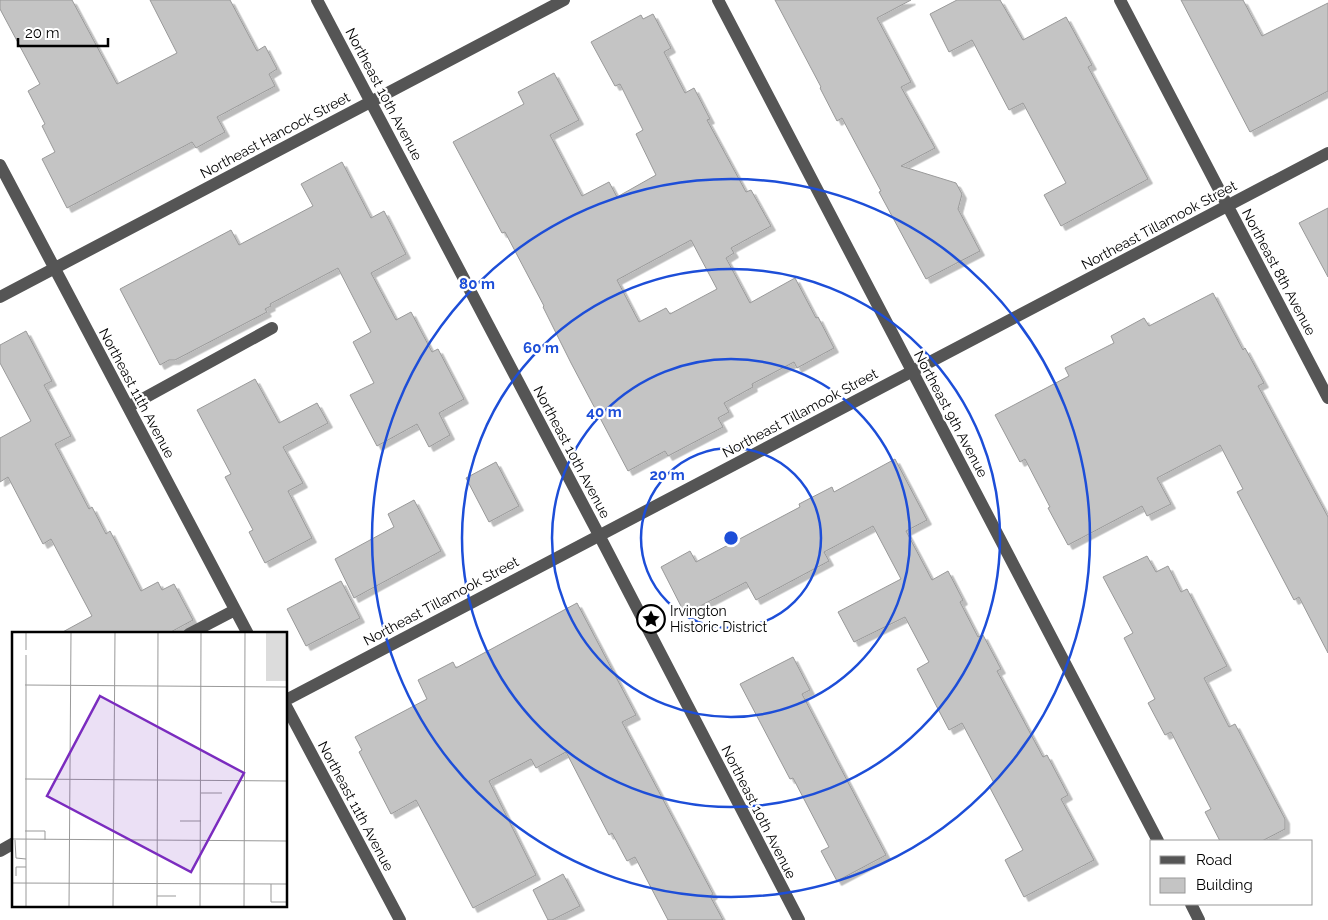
<svg xmlns="http://www.w3.org/2000/svg" width="1328" height="920" font-family="Raleway,sans-serif">
  <style>
    .building { fill: #c4c4c4; stroke: #999; fill-rule: evenodd; filter: url(#shadow) }
    .lines { fill: none; stroke-linecap: round; stroke-linejoin: round }
    .minor { stroke: #555; stroke-width: 12 }
    .ring { fill: none; stroke: #1d4ed8; stroke-width: 2.5 }
    .labels { text-anchor: middle; dominant-baseline: central; stroke-width: 4.5; stroke-linejoin: round; paint-order: stroke }
    .street-label { font-size: 14px; fill: #000; stroke: #fff }
    .poi-label { font-size: 14px; fill: #000; stroke: #fff; text-anchor: start }
    .inset-road { fill: none; stroke: #999; stroke-width: 1 }
    .view { fill: #7b2cbf; fill-opacity: 0.15; stroke: #7b2cbf; stroke-width: 2.5 }
    .inset-edge { fill: none; stroke: #000; stroke-width: 2.5 }
    .centre { fill: #1d4ed8; stroke: #fff; stroke-width: 2.5 }
    .ring-label { font-size: 15px; text-anchor: middle; font-weight: bold; fill: #1d4ed8; stroke: #fff; stroke-width: 4.5; stroke-linejoin: round; paint-order: stroke }
  </style>
  <defs>
    <filter id="shadow"><feDropShadow dx="4.5" dy="4.5" stdDeviation="0" flood-color="#0004"/></filter>
  </defs>
  <rect width="100%" height="100%" fill="#fff"/>
  <path class="building" d="M 0,0 L 72,0 L 117,84 L 177,53 L 150,0 L 230,0 L 257,51 L 265,46 L 277,69 L 269,74 L 275,86 L 217,117 L 225,132 L 196,148 L 192,142 L 67,208 L 42,159 L 55,152 L 42,126 L 45,124 L 28,91 L 40,84 L 0,9 Z
    M 775,0 L 911,0 L 877,18 L 911,82 L 901,87 L 935,148 L 901,166 L 956,183 L 962,194 L 958,209 L 980,251 L 926,279 L 879,192 L 881,191 L 842,118 L 837,121 L 820,88 L 821,87 Z
    M 957,0 L 1000,0 L 1023,40 L 1066,17 L 1092,65 L 1088,67 L 1148,179 L 1061,226 L 1044,195 L 1066,183 L 1023,103 L 1009,110 L 972,40 L 949,52 L 930,14 Z
    M 1181,0 L 1243,0 L 1262,36 L 1328,3 L 1328,91 L 1250,132 Z
    M 653,14 L 671,48 L 664,52 L 685,93 L 694,88 L 710,119 L 707,120 L 746,192 L 751,190 L 771,226 L 731,248 L 734,253 L 726,258 L 750,303 L 795,278 L 816,318 L 818,317 L 834,348 L 797,368 L 794,362 L 752,384 L 753,387 L 724,403 L 729,412 L 718,418 L 723,427 L 668,456 L 665,451 L 628,471 L 571,363 L 543,307 L 544,306 L 505,232 L 502,233 L 453,142 L 524,104 L 518,92 L 554,73 L 579,120 L 550,135 L 582,196 L 609,182 L 617,197 L 656,175 L 636,134 L 643,130 L 620,84 L 615,86 L 591,42 L 641,15 L 643,19 ZM 691,240 L 717,289 L 670,314 L 666,308 L 639,322 L 617,280 Z
    M 342,162 L 371,218 L 384,211 L 406,254 L 371,273 L 396,320 L 411,312 L 432,352 L 438,349 L 464,399 L 439,413 L 450,435 L 429,447 L 417,424 L 377,446 L 350,395 L 374,383 L 353,342 L 371,332 L 338,268 L 270,304 L 271,306 L 265,309 L 267,312 L 175,360 L 169,360 L 160,365 L 120,289 L 231,230 L 239,245 L 313,206 L 301,184 Z
    M 1328,208 L 1328,277 L 1299,223 Z
    M 1213,293 L 1243,350 L 1245,348 L 1264,383 L 1258,386 L 1328,517 L 1328,653 L 1299,597 L 1294,600 L 1237,492 L 1243,489 L 1220,445 L 1157,478 L 1171,504 L 1147,516 L 1142,506 L 1068,545 L 1048,508 L 1050,507 L 1025,459 L 1020,462 L 995,415 L 1069,376 L 1065,368 L 1114,343 L 1111,336 L 1144,318 L 1149,326 Z
    M 26,331 L 52,381 L 44,385 L 71,436 L 55,444 L 89,509 L 92,507 L 106,534 L 110,531 L 141,591 L 158,582 L 162,590 L 174,584 L 193,620 L 167,634 L 59,634 L 92,616 L 51,539 L 43,544 L 8,477 L 0,482 L 0,438 L 31,421 L 0,363 L 0,345 Z
    M 255,379 L 279,423 L 317,403 L 328,423 L 283,447 L 303,483 L 288,491 L 312,538 L 265,563 L 249,532 L 253,530 L 225,477 L 231,474 L 197,410 Z
    M 895,459 L 927,520 L 906,531 L 932,580 L 948,571 L 963,600 L 960,602 L 978,637 L 983,635 L 1001,669 L 997,671 L 1043,757 L 1047,755 L 1068,795 L 1061,799 L 1094,860 L 1024,897 L 1005,860 L 1023,850 L 989,786 L 994,783 L 962,723 L 949,730 L 917,669 L 929,662 L 905,617 L 854,642 L 838,612 L 901,579 L 873,526 L 824,552 L 829,561 L 756,600 L 746,582 L 685,614 L 661,567 L 690,551 L 696,562 L 800,507 L 799,504 L 832,487 L 834,492 Z
    M 496,462 L 519,506 L 489,522 L 466,478 Z
    M 414,500 L 441,551 L 354,598 L 335,559 L 394,527 L 388,514 Z
    M 1147,556 L 1156,572 L 1168,566 L 1181,592 L 1187,589 L 1227,666 L 1204,678 L 1229,727 L 1235,724 L 1285,819 L 1285,829 L 1262,841 L 1220,841 L 1205,812 L 1211,809 L 1171,732 L 1165,735 L 1148,703 L 1155,699 L 1124,638 L 1133,633 L 1103,577 Z
    M 341,581 L 360,618 L 306,646 L 287,609 Z
    M 577,603 L 636,715 L 622,722 L 713,894 L 710,896 L 723,920 L 668,920 L 635,857 L 627,861 L 612,833 L 609,835 L 566,752 L 536,768 L 531,759 L 489,781 L 536,875 L 473,908 L 416,800 L 391,814 L 359,752 L 362,750 L 355,737 L 427,699 L 418,680 L 453,662 L 456,668 Z
    M 793,657 L 810,690 L 802,694 L 886,855 L 837,881 L 821,851 L 829,847 L 793,778 L 790,779 L 740,684 Z
    M 563,874 L 580,906 L 552,920 L 548,920 L 533,890 Z"/>
  <g class="lines">
    <path class="minor" d="M 317,0 L 599,535 L 799,920
      M 718,0 L 1158,841
      M 1120,0 L 1328,398
      M 0,165 L 248,634
      M 0,297 L 564,0
      M 128,407 L 272,328
      M 189,634 L 235,610
      M 286,700 L 1328,153
      M 286,706 L 400,920
      M 0,851 L 14,843
      M 1191,904 L 1199,920"/>
  </g>
  <g class="ring">
    <circle cx="731" cy="538" r="90"/>
    <circle cx="731" cy="538" r="179"/>
    <circle cx="731" cy="538" r="269"/>
    <circle cx="731" cy="538" r="359"/>
  </g>
  <defs>
    <symbol id="sight-ring" viewBox="-11 -11 22 22"><circle r="9.5" fill="#fff" stroke="#000" stroke-width="1.5"/><path d="M0-6L1.8-2.2L6-1.7L2.9 1.2L3.7 5.4L0 3.3L-3.7 5.4L-2.9 1.2L-6-1.7L-1.8-2.2Z" fill="#000"/></symbol>
  </defs>
  <g fill-rule="evenodd">
    <use href="#sight-ring" x="635" y="603" width="32" height="32"/>
  </g>
  <g class="labels">
    <g class="street-label">
      <text transform="translate(384 94) rotate(62)">Northeast 10th Avenue</text>
      <text transform="translate(275 135) rotate(-28)">Northeast Hancock Street</text>
      <text transform="translate(1159 225) rotate(-28)">Northeast Tillamook Street</text>
      <text transform="translate(1279 272) rotate(62)">Northeast 8th Avenue</text>
      <text transform="translate(137 393) rotate(62)">Northeast 11th Avenue</text>
      <text transform="translate(800 413) rotate(-28)">Northeast Tillamook Street</text>
      <text transform="translate(951 414) rotate(62)">Northeast 9th Avenue</text>
      <text transform="translate(572 452) rotate(62)">Northeast 10th Avenue</text>
      <text transform="translate(441 601) rotate(-28)">Northeast Tillamook Street</text>
      <text transform="translate(356 806) rotate(62)">Northeast 11th Avenue</text>
      <text transform="translate(759 812) rotate(63)">Northeast 10th Avenue</text>
    </g>
    <g class="poi-label">
      <text x="670" y="611">Irvington<tspan x="670" dy="16">Historic District</tspan></text>
    </g>
  </g>
  <g transform="translate(12 632)">
    <rect width="275" height="275" fill="#fff"/>
    <path d="M 254,0 L 275,0 L 275,49 L 254,49 Z" fill="#dcdcdc"/>
    <path class="inset-road" d="M 14,18 L 14,0M 14,23 L 14,275M 13,53 L 275,55M 13,147 L 275,149M 189,161 L 210,161M 168,189 L 189,189M 13,199 L 33,199 L 33,208M 0,207 L 275,209M 3,208 L 4,226 L 14,227M 4,244 L 4,235 L 14,235M 0,251 L 275,252M 259,252 L 259,270 L 275,270M 145,264 L 164,264M 57,275 L 59,0M 101,275 L 103,0M 145,275 L 146,0M 188,275 L 189,0M 232,275 L 233,0"/>
    <path class="view" d="M 88,64 L 232,141 L 179,240 L 35,164 Z"/>
    <rect width="275" height="275" class="inset-edge"/>
  </g>
  <circle cx="731" cy="538" r="8" class="centre"/>
  <g class="ring-label">
    <text x="477" y="289">80 m</text>
    <text x="541" y="353">60 m</text>
    <text x="604" y="417">40 m</text>
    <text x="667" y="480">20 m</text>
  </g>
  <rect x="1150" y="840" width="162" height="65" fill="#ffffff" stroke="#999999"/>
  <rect x="1160" y="856" width="25" height="8" fill="#555555" stroke="#999999"/>
  <text x="1196" y="865" font-size="15" fill="#000000">Road</text>
  <rect x="1160" y="878" width="25" height="15" fill="#c4c4c4" stroke="#999999"/>
  <text x="1196" y="890" font-size="15" fill="#000000">Building</text>
  <path d="M18 38v8h90v-8" fill="none" stroke="#000000" stroke-width="2.5"/>
  <text x="25" y="38" font-size="15" fill="#000000" stroke="#ffffff" stroke-width="4" paint-order="stroke">20 m</text>
</svg>
